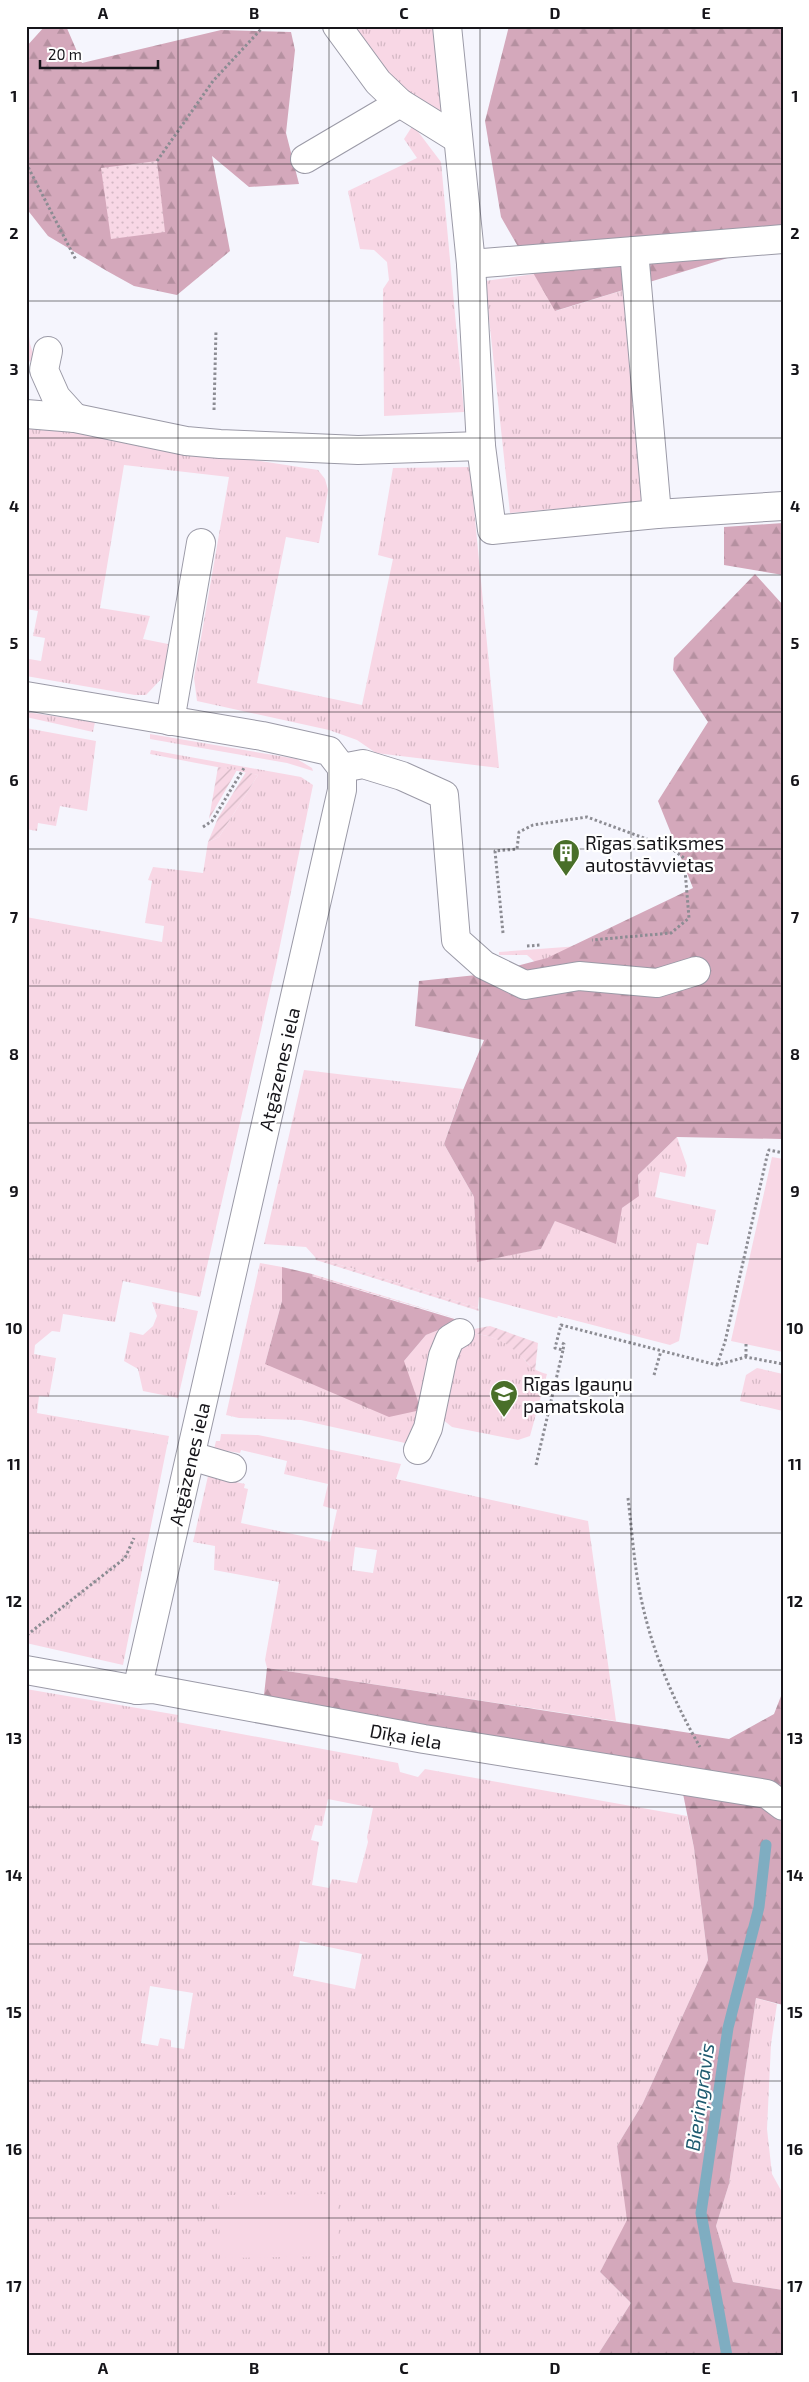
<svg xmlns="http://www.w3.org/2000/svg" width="809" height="2382" font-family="'Exo 2',sans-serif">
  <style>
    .grass { fill: url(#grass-tufts); fill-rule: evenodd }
    .forest { fill: url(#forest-firs) }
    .park { fill: url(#park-dots) }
    .garden { fill: url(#garden-furrows) }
    .pitch { fill: #f8d7e5 }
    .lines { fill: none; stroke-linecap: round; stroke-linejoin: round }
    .stream { stroke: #7fadc1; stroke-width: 11 }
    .minor-casing { stroke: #9b9aa7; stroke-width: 30 }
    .path { stroke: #8c8c93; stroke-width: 3; stroke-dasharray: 2.5 2.5; stroke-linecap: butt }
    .minor { stroke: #fff; stroke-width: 28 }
    .grid { fill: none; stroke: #16151a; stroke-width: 1; stroke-opacity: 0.55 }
    .labels { text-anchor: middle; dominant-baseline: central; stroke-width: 4.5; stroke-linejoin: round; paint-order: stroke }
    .poi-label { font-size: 19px; fill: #16151a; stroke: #fff; text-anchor: start }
    .street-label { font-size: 19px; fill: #16151a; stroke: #fff }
    .water-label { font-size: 20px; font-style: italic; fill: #205b70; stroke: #fff }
    .neatline { fill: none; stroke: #16151a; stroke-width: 2 }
    .grid-label { font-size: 16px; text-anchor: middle; font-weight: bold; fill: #16151a }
  </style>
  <defs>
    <pattern id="grass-tufts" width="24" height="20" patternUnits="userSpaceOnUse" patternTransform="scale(1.25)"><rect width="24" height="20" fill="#f8d7e5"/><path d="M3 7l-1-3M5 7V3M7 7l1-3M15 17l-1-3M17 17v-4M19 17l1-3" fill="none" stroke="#d4b8c4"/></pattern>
    <pattern id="forest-firs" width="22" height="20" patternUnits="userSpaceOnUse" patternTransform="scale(1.25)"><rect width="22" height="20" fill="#d4a8bb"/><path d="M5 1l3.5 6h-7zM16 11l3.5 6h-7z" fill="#b590a0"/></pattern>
    <pattern id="park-dots" width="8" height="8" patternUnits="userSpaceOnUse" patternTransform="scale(1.25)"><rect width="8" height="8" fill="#f8d7e5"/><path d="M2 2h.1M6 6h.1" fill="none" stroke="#d4b8c4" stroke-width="1.8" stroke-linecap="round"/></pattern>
    <pattern id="garden-furrows" width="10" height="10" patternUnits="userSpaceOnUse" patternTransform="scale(1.25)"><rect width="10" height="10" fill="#f8d7e5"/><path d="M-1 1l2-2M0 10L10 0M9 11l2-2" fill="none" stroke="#d4b8c4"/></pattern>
  </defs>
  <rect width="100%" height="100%" fill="#f5f5fd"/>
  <path class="grass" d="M 349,26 L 436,26 L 444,117 L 388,79 Z
    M 413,125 L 441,162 L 464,412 L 384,416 L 383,289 L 389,280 L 387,262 L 374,250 L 360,249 L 348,191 L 417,158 L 404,139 Z
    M 534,274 L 556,311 L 624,290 L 645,501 L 510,513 L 485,281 Z
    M 26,313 L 30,344 L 36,362 L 26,361 Z
    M 26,424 L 318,470 L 325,479 L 328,490 L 319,543 L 286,537 L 257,683 L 362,705 L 393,559 L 378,555 L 393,468 L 470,467 L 499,768 L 376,753 L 357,740 L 329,730 L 197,701 L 194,678 L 229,477 L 124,465 L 100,608 L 150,616 L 143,639 L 168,644 L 165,675 L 146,695 L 135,695 L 26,676 L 29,674 L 29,659 L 41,661 L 45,638 L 33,636 L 38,611 L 26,609 Z
    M 26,712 L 95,722 L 93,732 L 26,717 Z
    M 26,728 L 96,741 L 87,811 L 60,806 L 56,826 L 38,823 L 37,831 L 26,829 Z
    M 150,734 L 297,759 L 312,768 L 313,771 L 287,763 L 150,739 Z
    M 151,750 L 301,777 L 313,785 L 277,960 L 200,1297 L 123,1281 L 115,1322 L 63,1314 L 60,1332 L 52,1331 L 35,1345 L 34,1354 L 56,1358 L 49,1397 L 39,1396 L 37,1413 L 169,1436 L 123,1665 L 26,1643 L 26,917 L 162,942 L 164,926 L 145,923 L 152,881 L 148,880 L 153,867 L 203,873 L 208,842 L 219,837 L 258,775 L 150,754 Z
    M 579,946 L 545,971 L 527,955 L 499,955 L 499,952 Z
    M 304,1070 L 463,1089 L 444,1144 L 474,1197 L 478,1261 L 541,1249 L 555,1221 L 622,1208 L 639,1195 L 638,1175 L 677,1137 L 687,1166 L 685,1177 L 660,1172 L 655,1197 L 716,1210 L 708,1245 L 697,1243 L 679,1341 L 670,1345 L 558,1316 L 557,1318 L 479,1297 L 478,1308 L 315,1257 L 306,1247 L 264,1244 Z
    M 260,1263 L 282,1267 L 282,1301 L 265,1364 L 404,1361 L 426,1335 L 461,1321 L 405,1443 L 301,1420 L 239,1418 L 226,1415 Z
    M 152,1302 L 198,1311 L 178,1398 L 143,1391 L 138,1369 L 124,1361 L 130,1332 L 143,1335 L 153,1326 L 157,1316 Z
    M 469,1333 C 486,1335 503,1338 516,1351 C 528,1362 530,1370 547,1374 L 530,1436 L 518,1440 L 452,1427 L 442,1419 L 453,1367 Z
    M 757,1368 L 783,1374 L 783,1411 L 740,1401 L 746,1375 Z
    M 221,1434 L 258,1435 L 401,1464 L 396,1479 L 588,1521 L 616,1721 L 267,1668 L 265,1660 L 279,1582 L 214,1570 L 215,1546 L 193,1542 L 208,1476 L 245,1484 L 244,1488 L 248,1489 L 241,1523 L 330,1542 L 337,1510 L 323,1506 L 328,1484 L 284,1474 L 287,1461 L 241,1450 L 240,1453 L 214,1449 L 216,1441 L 220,1441 ZM 355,1547 L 377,1550 L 373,1573 L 352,1570 Z
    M 26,1689 L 178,1715 L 177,1722 L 398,1763 L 400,1772 L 418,1777 L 425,1769 L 687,1816 L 694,1848 L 708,1960 L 643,2103 L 617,2146 L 628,2220 L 600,2272 L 631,2303 L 597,2356 L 26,2356 ZM 328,1799 L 373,1808 L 367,1837 L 368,1842 L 357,1883 L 332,1879 L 329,1888 L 312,1885 L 319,1842 L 311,1840 L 315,1825 L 322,1826 ZM 300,1941 L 362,1954 L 355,1989 L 293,1976 ZM 150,1986 L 193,1993 L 184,2049 L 171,2047 L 171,2040 L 160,2038 L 158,2046 L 141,2043 Z
    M 756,1998 L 777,2004 L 771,2044 L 767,2129 L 772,2174 L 783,2194 L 783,2290 L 733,2282 L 716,2226 L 729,2184 Z"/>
  <path class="forest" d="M 45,26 L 66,26 L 82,63 L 221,30 L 291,32 L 295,50 L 286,133 L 299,184 L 249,187 L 212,156 L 230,251 L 177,295 L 134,286 L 107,271 L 48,236 L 26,208 L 26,47 Z
    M 509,26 L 783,26 L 783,226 L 731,257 L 555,311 L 501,217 L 485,121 Z
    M 783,523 L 783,575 L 724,565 L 724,527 Z
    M 755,574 L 783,605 L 783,1139 L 677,1137 L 638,1175 L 639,1196 L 622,1208 L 616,1244 L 555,1221 L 541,1249 L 477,1262 L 474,1197 L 444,1144 L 463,1090 L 484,1040 L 415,1026 L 419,981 L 486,974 L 547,958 L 693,888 L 658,801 L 708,722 L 673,670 L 674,658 Z
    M 282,1267 L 312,1274 L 312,1276 L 461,1321 L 426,1335 L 404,1361 L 421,1410 L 389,1417 L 265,1364 L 282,1301 Z
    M 267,1668 L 729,1739 L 774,1714 L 783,1691 L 783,2005 L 756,1998 L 729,2184 L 716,2226 L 733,2282 L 783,2290 L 783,2356 L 597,2356 L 631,2303 L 600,2272 L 627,2220 L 617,2146 L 643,2103 L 708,1960 L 694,1848 L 678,1769 L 316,1710 L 264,1695 Z"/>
  <path class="park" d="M 157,161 L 165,232 L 111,239 L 101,168 Z"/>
  <path class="garden" d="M 218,767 L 237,770 L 209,819 Z
    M 246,772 L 258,775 L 219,837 L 208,842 L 218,818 Z
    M 315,1257 L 478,1308 L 479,1311 L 316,1260 Z
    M 312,1274 L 462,1320 L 312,1276 Z
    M 490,1326 L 538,1343 L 535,1371 C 513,1347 502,1336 469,1333 L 474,1329 Z"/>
  <path class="pitch" d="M 772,1157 L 783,1159 L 783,1352 L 731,1341 Z
    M 338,2194 L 339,2256 L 220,2258 L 219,2195 Z"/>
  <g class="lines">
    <path class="stream" d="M 727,2356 L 701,2213 L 728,2028 L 759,1907 L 766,1845"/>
    <defs>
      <g id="minor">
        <path d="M 337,26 L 378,82 L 400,103 L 458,139"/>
        <path d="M 447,26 L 471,264 L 481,446 L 492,530 L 657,514 L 783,506"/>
        <path d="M 305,159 L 400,103"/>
        <path d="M 634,251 L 657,514"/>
        <path d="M 471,264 L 783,239"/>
        <path d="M 48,351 L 44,370 L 56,397 L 75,418"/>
        <path d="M 26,414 L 75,418 L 186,441 L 220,444 L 358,450 L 481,446"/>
        <path d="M 26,696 L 262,736 L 329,751 L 342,768 L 342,790 L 137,1690"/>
        <path d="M 170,721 L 201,543"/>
        <path d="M 342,768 L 363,764 L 402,776 L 444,795 L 456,940 L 484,965 L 525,985 L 579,976 L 657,983 L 696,971"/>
        <path d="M 418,1450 L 428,1428 L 443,1356 L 450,1339 L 460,1333"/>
        <path d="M 191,1456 L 232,1468"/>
        <path id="s1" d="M 26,1670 L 137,1690 L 153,1689 L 424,1739 L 767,1794 L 783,1806"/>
      </g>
    </defs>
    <use href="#minor" class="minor-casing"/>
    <path class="path" d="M 157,161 L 213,81 L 264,26
      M 26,163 L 76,260
      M 214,410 L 216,330
      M 203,827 L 212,821 L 244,768
      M 503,933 L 495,851 L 517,849 L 519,832 L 533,825 L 587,817 L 671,848 L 684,858 L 689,918 L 671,933 L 592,940
      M 527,946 L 541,945
      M 562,1343 L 564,1344 L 563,1350 L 555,1348 L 561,1325 L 717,1365 L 746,1357 L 783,1364
      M 746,1344 L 746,1357
      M 717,1365 L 725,1342 L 767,1156 L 769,1150 L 783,1153
      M 654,1375 L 661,1351
      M 536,1465 L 563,1350
      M 628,1498 C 632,1531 634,1565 641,1598 C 652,1651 673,1700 700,1747
      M 27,1635 L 125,1558 L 134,1538"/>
    <use href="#minor" class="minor"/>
  </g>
  <path class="grid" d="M 178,26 L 178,2356M 329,26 L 329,2356M 480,26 L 480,2356M 631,26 L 631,2356M 26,164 L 783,164M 26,301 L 783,301M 26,438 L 783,438M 26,575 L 783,575M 26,712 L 783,712M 26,849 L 783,849M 26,986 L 783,986M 26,1123 L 783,1123M 26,1259 L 783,1259M 26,1396 L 783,1396M 26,1533 L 783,1533M 26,1670 L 783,1670M 26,1807 L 783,1807M 26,1944 L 783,1944M 26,2081 L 783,2081M 26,2218 L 783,2218"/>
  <defs>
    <symbol id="building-pin" viewBox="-11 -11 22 30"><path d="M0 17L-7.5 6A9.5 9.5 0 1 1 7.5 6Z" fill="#496f29" stroke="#fff"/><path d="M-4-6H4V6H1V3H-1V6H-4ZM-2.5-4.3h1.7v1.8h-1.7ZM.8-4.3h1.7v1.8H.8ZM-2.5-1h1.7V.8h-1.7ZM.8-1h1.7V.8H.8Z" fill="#fff"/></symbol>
    <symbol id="school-pin" viewBox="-11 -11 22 30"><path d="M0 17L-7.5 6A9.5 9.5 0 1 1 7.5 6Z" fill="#496f29" stroke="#fff"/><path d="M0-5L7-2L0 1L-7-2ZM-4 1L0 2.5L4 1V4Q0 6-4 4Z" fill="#fff"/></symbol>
  </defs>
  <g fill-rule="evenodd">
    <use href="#building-pin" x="550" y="837" width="32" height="43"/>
    <use href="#school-pin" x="488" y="1378" width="32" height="43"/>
  </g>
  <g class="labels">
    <g class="poi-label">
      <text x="585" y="842">Rīgas satiksmes<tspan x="585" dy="22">autostāvvietas</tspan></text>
      <text x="523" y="1383">Rīgas Igauņu<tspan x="523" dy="22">pamatskola</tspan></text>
    </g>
    <g class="street-label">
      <text transform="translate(279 1069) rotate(-77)">Atgāzenes iela</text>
      <text transform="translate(189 1464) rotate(-77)">Atgāzenes iela</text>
      <text stroke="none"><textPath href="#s1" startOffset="386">Dīķa iela</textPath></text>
    </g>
    <g class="water-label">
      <text transform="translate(699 2097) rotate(-82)">Bieriņgrāvis</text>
    </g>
  </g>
  <rect width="809" height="2382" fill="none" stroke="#ffffff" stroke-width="55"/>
  <path d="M40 60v8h118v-8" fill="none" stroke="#16151a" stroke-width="2.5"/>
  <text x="48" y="60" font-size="15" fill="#16151a" stroke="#ffffff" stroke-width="4" paint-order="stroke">20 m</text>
  <rect x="28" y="28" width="754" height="2326" class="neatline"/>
  <g class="grid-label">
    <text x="103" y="19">A</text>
    <text x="254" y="19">B</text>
    <text x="404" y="19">C</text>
    <text x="555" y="19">D</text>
    <text x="706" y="19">E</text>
    <text x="14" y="102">1</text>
    <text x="795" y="102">1</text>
    <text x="14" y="239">2</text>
    <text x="795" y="239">2</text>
    <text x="14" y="375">3</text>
    <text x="795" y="375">3</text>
    <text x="14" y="512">4</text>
    <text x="795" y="512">4</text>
    <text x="14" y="649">5</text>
    <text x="795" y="649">5</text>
    <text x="14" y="786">6</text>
    <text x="795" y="786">6</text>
    <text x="14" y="923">7</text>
    <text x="795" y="923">7</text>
    <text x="14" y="1060">8</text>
    <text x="795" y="1060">8</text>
    <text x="14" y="1197">9</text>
    <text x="795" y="1197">9</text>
    <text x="14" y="1334">10</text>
    <text x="795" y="1334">10</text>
    <text x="14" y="1470">11</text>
    <text x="795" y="1470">11</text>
    <text x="14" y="1607">12</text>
    <text x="795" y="1607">12</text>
    <text x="14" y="1744">13</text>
    <text x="795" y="1744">13</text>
    <text x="14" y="1881">14</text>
    <text x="795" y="1881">14</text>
    <text x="14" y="2018">15</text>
    <text x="795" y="2018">15</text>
    <text x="14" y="2155">16</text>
    <text x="795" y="2155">16</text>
    <text x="14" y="2292">17</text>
    <text x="795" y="2292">17</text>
    <text x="103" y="2374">A</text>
    <text x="254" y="2374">B</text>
    <text x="404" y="2374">C</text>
    <text x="555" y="2374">D</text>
    <text x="706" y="2374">E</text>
  </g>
</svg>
